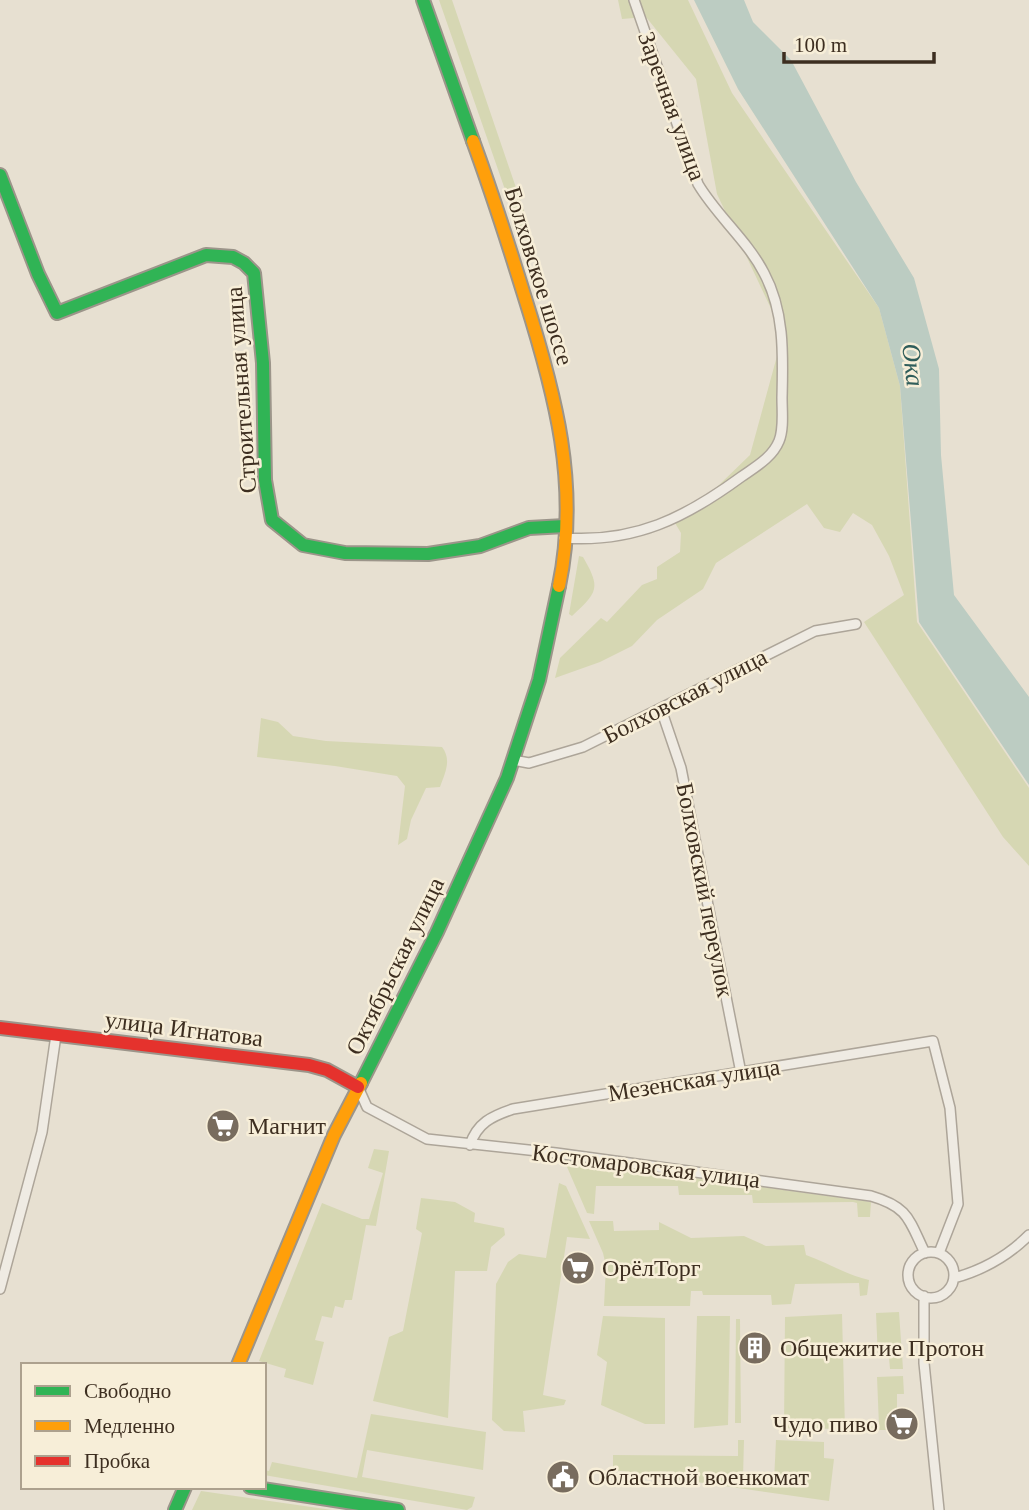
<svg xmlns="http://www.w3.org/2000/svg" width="1029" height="1510" font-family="Georgia,serif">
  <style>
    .green { fill: #d6d7b3 }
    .water { fill: #bcccc2 }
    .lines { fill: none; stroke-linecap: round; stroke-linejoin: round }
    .street-casing { stroke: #ada599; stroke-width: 12 }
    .fast-casing { stroke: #9c958a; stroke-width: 16 }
    .slow-casing { stroke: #9c958a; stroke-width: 16 }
    .jam-casing { stroke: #9c958a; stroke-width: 16 }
    .street { stroke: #efebe3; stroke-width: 9 }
    .fast { stroke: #30b455; stroke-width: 12 }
    .slow { stroke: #ff9f0a; stroke-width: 12 }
    .jam { stroke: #e5322d; stroke-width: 12 }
    .labels { text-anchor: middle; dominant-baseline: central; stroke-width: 5; stroke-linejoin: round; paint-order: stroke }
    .street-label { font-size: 24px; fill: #3d2e20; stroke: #f7eed8 }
    .poi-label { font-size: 24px; fill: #3d2e20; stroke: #f7eed8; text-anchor: start }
    .water-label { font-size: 26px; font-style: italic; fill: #2f5d5a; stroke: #f7eed8 }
  </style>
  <rect width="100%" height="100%" fill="#e7e0d1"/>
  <path class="green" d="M 439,0 L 452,0 L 528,223 L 518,227 Z
    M 618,0 L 688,0 L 732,93 L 879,308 L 900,386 L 917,622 L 1029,788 L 1029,866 L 1003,837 L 864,622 L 904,595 L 889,556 L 872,525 L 853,513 L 840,532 L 824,528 L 807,504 L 716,563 L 703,589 L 657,620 L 632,646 L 600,662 L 555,678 L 560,658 L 601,618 L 607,622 L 642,585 L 657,579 L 657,567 L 680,552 L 681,533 L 675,523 L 687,516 L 750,455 L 783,334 L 717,194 L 696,79 L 646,17 L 622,19 Z
    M 579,556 L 583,557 C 601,588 598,592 572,616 L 569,614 Z
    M 261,718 L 278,722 L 293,736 L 326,741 L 442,747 C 452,760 445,773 440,787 L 426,788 L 411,820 L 407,839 L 398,845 L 405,786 L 397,776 L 335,766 L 257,757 Z
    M 374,1149 L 389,1151 L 376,1226 L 366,1225 L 352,1300 L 345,1300 L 343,1308 L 335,1306 L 332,1318 L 322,1316 L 315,1340 L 324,1342 L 313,1385 L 284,1377 L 286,1369 L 259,1361 L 322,1203 L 362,1219 L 369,1219 L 383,1173 L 368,1168 Z
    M 564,1160 L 871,1202 L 870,1217 L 858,1217 L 857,1203 L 853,1202 L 753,1203 L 752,1195 L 679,1195 L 678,1186 L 596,1186 L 594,1214 L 587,1213 Z
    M 559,1183 L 566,1186 L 590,1239 L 567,1237 L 543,1395 L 566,1400 L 564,1405 L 523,1411 L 525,1432 L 504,1431 L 492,1420 L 496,1284 L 508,1262 L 519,1254 L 546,1258 Z
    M 421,1198 L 455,1202 L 475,1213 L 474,1222 L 504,1228 L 505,1235 L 491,1247 L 487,1271 L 455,1271 L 448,1418 L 373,1401 L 389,1337 L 403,1331 L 422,1233 L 416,1229 Z
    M 589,1221 L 613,1221 L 614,1231 L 659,1230 L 659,1222 L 691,1238 L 744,1236 L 766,1246 L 804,1245 L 806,1255 C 828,1263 847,1275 869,1280 L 867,1295 L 860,1296 L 859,1283 L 795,1284 L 791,1304 L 772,1305 L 771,1295 L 703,1295 L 702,1291 L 691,1291 L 690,1306 L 604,1306 L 606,1266 L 603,1253 Z
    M 899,1312 L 903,1369 L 890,1369 L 889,1358 L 878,1358 L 876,1313 Z
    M 842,1314 L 845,1429 L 784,1428 L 785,1317 Z
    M 603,1316 L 665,1318 L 665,1424 L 645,1424 L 601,1405 L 607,1362 L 597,1355 Z
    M 697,1316 L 730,1316 L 728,1425 L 694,1428 Z
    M 736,1319 L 740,1319 L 741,1423 L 735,1423 Z
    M 903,1376 L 904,1394 L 897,1394 L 897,1413 L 887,1414 L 888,1430 L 855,1430 L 855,1426 L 879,1426 L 877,1377 Z
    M 371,1414 L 486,1432 L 483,1470 L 367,1450 L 362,1477 L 475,1497 L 472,1507 L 467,1510 L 264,1475 L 264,1470 L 269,1471 L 272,1462 L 357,1478 Z
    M 738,1440 L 744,1440 L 743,1478 L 774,1481 L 776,1440 L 824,1442 L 824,1458 L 834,1459 L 829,1501 L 613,1470 L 613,1455 L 738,1456 Z
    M 201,1491 L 332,1510 L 192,1510 Z"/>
  <path class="water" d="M 694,0 L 744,0 L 753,22 L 791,60 L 856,182 L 914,278 L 939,369 L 941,455 L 954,595 L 1029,697 L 1029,785 L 919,622 L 900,386 L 879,308 L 738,89 Z"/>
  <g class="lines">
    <defs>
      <path id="street" d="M 564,538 C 635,543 685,518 741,477 C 755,467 772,458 779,441 C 784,429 782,412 782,398 C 783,356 785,312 764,273 C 747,240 717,216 698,184 L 634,0
        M 661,709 L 681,768 L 741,1073
        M 513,760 L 529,763 L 583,747 L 815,631 L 856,624
        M 358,1087 L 367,1107 L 427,1139 L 556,1153 L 871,1196 C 909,1207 909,1220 925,1253
        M 470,1145 C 477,1123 492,1116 513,1109 L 933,1041 L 950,1108 L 958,1204 L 939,1253
        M908 1275a23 23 0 1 1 46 0a23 23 0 1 1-46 0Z
        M 954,1278 C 983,1270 1008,1256 1029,1235
        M 0,1289 L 42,1132 L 56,1035
        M 924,1296 L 924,1363 L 939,1510"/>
      <path id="fast" d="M 423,0 L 473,141
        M 0,175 L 38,274 L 57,313 L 206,255 L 233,257 L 244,263 L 254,273 L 263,363 L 265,480 L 272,520 L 303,545 L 345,553 L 428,554 L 480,546 L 529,528 L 565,526
        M 361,1083 L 437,932 L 507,778 L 539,680 L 559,586
        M 250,1487 L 398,1510
        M 175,1510 L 185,1487"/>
      <path id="slow" d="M 473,141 C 492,193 509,246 525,298 C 555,393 580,486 559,586
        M 238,1365 L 334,1135 L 361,1083"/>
      <path id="jam" d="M 0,1028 L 309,1065 L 327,1070 L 358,1087"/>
    </defs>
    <use href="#street" class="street-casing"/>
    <use href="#fast" class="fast-casing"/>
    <use href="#slow" class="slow-casing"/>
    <use href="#jam" class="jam-casing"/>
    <use href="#street" class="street"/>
    <use href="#fast" class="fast"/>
    <use href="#slow" class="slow"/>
    <use href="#jam" class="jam"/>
  </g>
  <defs>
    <symbol id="supermarket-disc" viewBox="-11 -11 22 22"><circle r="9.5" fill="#786c5e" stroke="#f7eed8"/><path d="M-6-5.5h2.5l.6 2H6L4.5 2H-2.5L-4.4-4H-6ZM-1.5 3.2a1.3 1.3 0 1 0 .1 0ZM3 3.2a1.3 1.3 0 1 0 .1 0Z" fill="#fff"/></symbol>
    <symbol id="building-disc" viewBox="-11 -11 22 22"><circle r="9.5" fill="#786c5e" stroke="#f7eed8"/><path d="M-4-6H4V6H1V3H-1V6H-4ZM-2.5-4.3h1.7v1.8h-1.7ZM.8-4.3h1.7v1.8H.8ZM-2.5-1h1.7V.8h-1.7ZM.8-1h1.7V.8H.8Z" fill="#fff"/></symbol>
    <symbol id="civic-disc" viewBox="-11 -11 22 22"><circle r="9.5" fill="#786c5e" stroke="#f7eed8"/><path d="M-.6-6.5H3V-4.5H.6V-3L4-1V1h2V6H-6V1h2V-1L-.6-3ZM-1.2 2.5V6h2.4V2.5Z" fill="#fff"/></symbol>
  </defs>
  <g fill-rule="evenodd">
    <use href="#supermarket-disc" x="204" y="1107" width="38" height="38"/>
    <use href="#supermarket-disc" x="559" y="1249" width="38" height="38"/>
    <use href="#building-disc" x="736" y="1329" width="38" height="38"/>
    <use href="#supermarket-disc" x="883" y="1405" width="38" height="38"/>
    <use href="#civic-disc" x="544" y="1458" width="38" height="38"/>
  </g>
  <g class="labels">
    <g class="street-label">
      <text transform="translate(672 106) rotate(70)">Заречная улица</text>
      <text transform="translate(539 276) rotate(73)">Болховское шоссе</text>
      <text transform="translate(241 390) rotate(-94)">Строительная улица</text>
      <text transform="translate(685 696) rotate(-27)">Болховская улица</text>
      <text transform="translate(705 890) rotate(79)">Болховский переулок</text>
      <text transform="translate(395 966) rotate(-64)">Октябрьская улица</text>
      <text transform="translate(184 1029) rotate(7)">улица Игнатова</text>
      <text transform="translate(694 1080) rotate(-9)">Мезенская улица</text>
      <text transform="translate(646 1166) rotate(7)">Костомаровская улица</text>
    </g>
    <g class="poi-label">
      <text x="248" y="1126">Магнит</text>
      <text x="602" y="1268">ОрёлТорг</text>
      <text x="780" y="1348">Общежитие Протон</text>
      <text x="878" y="1424" text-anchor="end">Чудо пиво</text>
      <text x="588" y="1477">Областной военкомат</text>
    </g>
    <g class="water-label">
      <text transform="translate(913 365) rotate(83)">Ока</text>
    </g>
  </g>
  <rect x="21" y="1363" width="245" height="126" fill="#f7eed8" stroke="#ada18e" stroke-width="2"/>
  <rect x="35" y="1386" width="35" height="10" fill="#30b455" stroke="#ada18e" stroke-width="2"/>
  <text x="84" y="1398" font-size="21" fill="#3d2e20">Свободно</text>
  <rect x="35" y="1421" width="35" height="10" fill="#ff9f0a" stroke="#ada18e" stroke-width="2"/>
  <text x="84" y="1433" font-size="21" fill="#3d2e20">Медленно</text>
  <rect x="35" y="1456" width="35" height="10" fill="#e5322d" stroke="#ada18e" stroke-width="2"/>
  <text x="84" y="1468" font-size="21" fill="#3d2e20">Пробка</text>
  <path d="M784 52v10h150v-10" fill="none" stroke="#3d2e20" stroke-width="3.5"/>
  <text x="794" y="52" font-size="21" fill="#3d2e20" stroke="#f7eed8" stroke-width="5" paint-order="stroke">100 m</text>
</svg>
